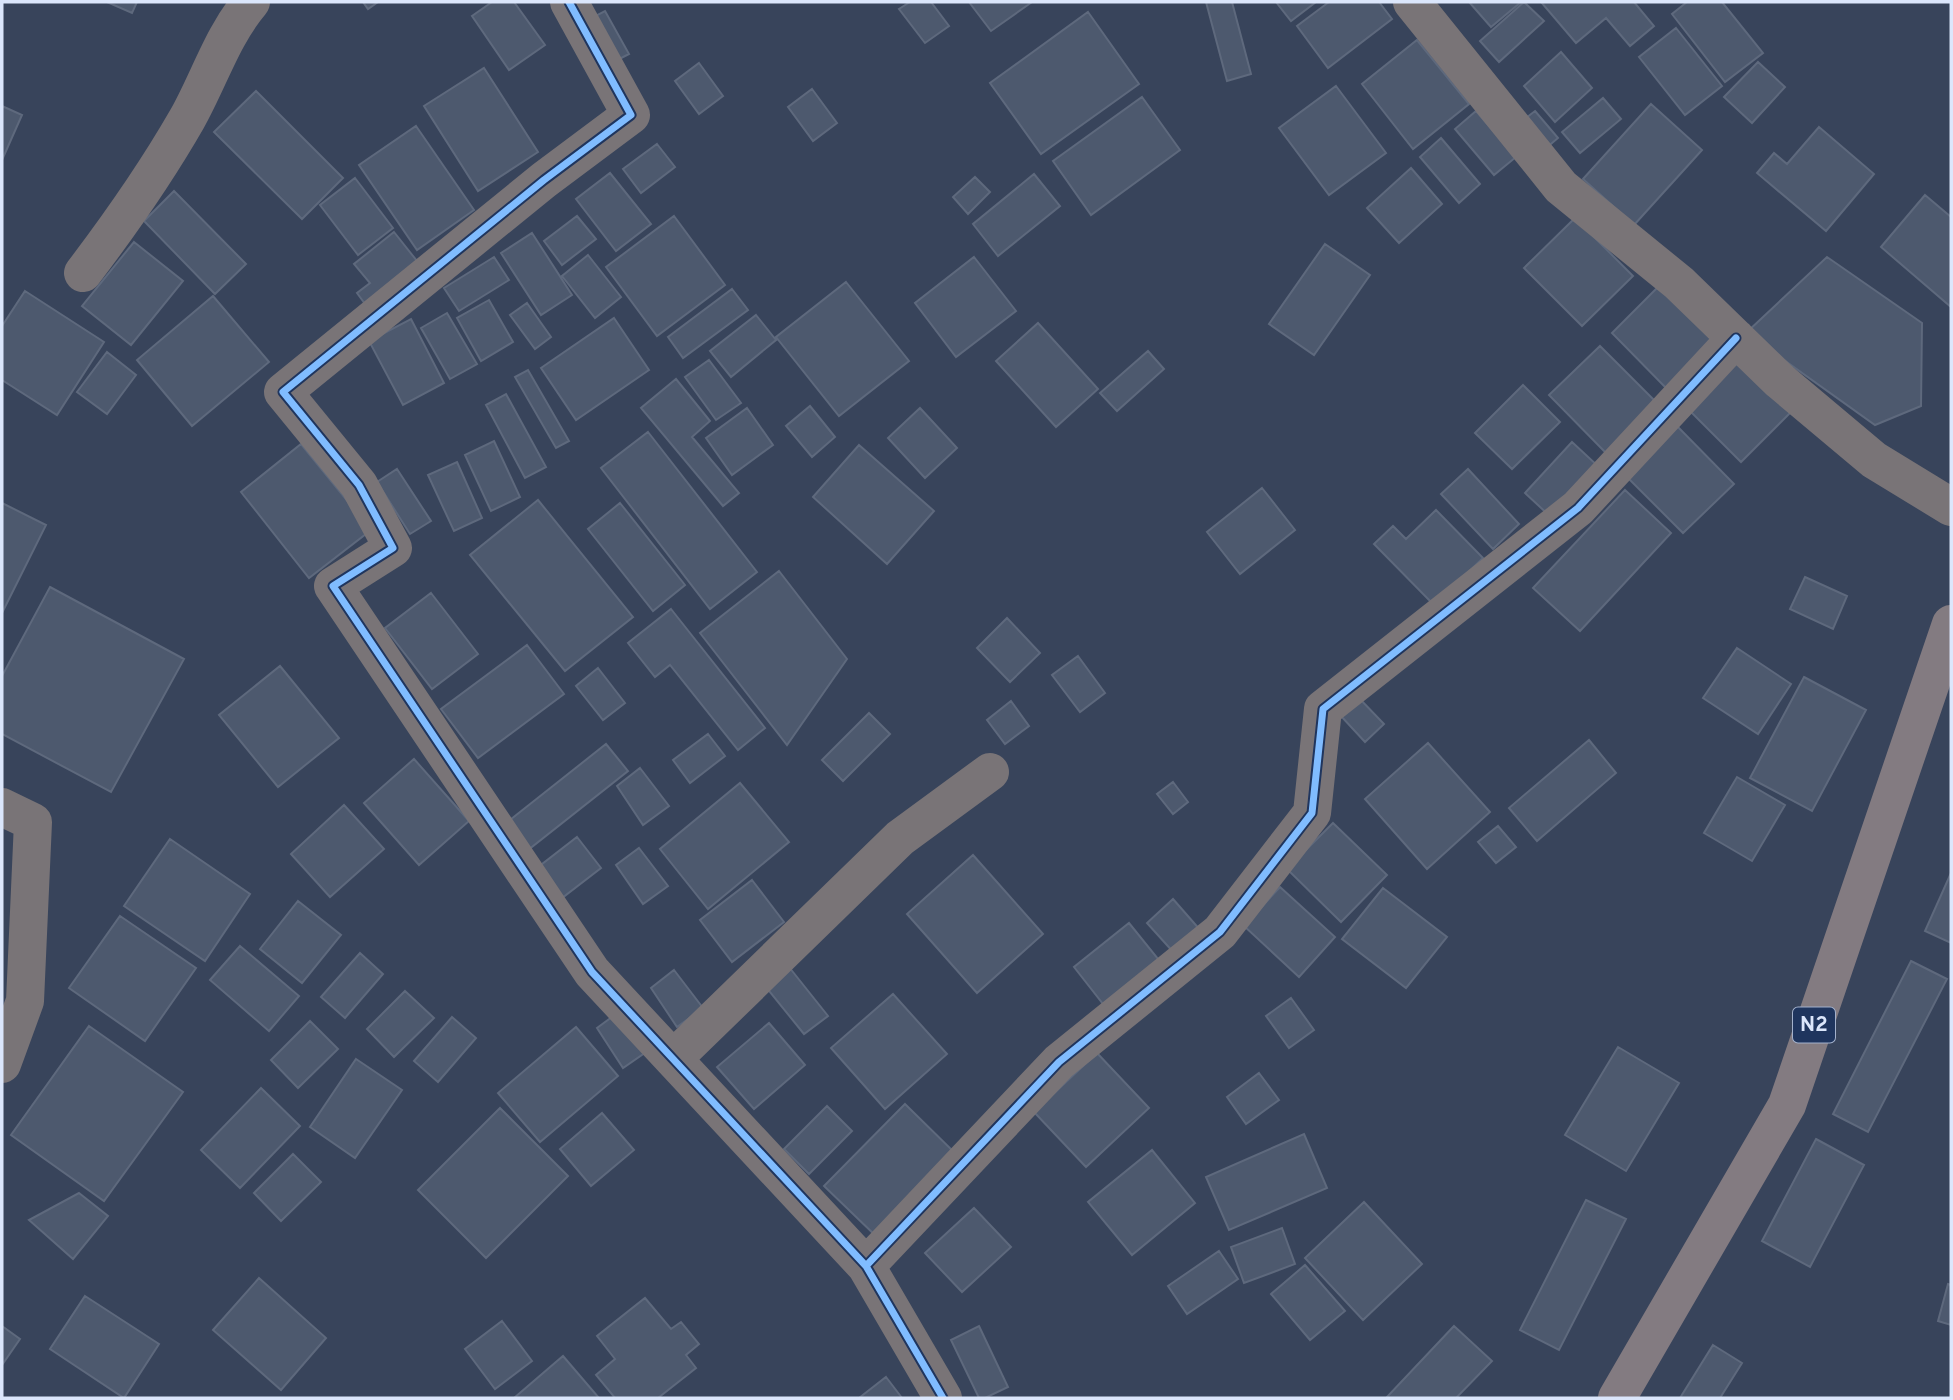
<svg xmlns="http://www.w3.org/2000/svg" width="1953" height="1400" font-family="Overpass,sans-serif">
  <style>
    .building { fill: #4d596e; stroke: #5e697d; stroke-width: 2 }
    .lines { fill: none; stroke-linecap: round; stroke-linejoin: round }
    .minor { stroke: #797477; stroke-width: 38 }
    .highway { stroke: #837b81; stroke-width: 38 }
    .cycleway-casing { stroke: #1f355e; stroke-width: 11 }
    .cycleway { stroke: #80bcff; stroke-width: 7 }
    .labels { text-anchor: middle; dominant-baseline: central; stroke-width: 7; stroke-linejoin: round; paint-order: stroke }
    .shield { fill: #1f355e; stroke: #a3b1cc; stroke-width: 2 }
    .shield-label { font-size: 21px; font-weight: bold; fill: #dbe6fb }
  </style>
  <rect width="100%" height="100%" fill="#38445b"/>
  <path class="building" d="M 107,2 L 137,2 L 132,13 Z
    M 363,2 L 378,2 L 368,9 Z
    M 492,2 L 514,2 L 545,45 L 509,70 L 472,16 Z
    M 910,2 L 931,2 L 949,26 L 925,43 L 899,9 Z
    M 969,2 L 1032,2 L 991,31 Z
    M 1206,2 L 1232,2 L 1251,74 L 1227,81 Z
    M 1276,2 L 1316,2 L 1291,21 Z
    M 1329,2 L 1379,2 L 1392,19 L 1328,68 L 1297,26 Z
    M 1469,2 L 1521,2 L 1491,27 Z
    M 1524,2 L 1544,21 L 1499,62 L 1480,41 Z
    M 1541,2 L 1634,2 L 1654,26 L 1630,46 L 1606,18 L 1576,43 Z
    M 1687,2 L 1722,2 L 1763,53 L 1725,82 L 1672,14 Z
    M 605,11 L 629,54 L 608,65 L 584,22 Z
    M 1088,12 L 1139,84 L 1041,154 L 990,83 Z
    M 1676,28 L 1722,86 L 1685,115 L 1639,57 Z
    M 1417,40 L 1469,104 L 1413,149 L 1362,84 Z
    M 1561,52 L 1592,88 L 1555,122 L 1524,86 Z
    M 1758,62 L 1785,87 L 1752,123 L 1724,97 Z
    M 699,63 L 723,96 L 699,114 L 675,81 Z
    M 484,68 L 538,152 L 478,191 L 424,106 Z
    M 1336,86 L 1386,153 L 1329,195 L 1279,128 Z
    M 812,89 L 837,123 L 813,141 L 788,107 Z
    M 256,91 L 343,178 L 302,219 L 214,132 Z
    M 1142,97 L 1180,150 L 1091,215 L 1053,161 Z
    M 1603,98 L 1621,119 L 1580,153 L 1562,132 Z
    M 1651,104 L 1702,150 L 1634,225 L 1583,179 Z
    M 2,106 L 22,115 L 2,160 Z
    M 1476,111 L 1516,157 L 1494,175 L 1455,129 Z
    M 1535,111 L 1558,138 L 1545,149 L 1522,121 Z
    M 416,126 L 474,210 L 417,250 L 359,165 Z
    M 1819,127 L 1874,174 L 1826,231 L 1757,173 L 1774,153 L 1787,164 Z
    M 1441,138 L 1480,184 L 1459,203 L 1420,157 Z
    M 657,144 L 675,167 L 641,193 L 623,169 Z
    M 1411,168 L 1442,204 L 1399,243 L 1367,208 Z
    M 610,173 L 651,224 L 616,251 L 576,199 Z
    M 1034,174 L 1060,206 L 998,256 L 973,224 Z
    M 975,177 L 990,192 L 968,214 L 953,197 Z
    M 355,178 L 393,228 L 358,255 L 320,205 Z
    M 174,191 L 246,264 L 215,294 L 144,221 Z
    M 1925,195 L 1951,217 L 1951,307 L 1881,247 Z
    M 577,216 L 596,239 L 562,265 L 544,241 Z
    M 674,216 L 725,285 L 657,336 L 606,267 Z
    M 1575,218 L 1633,276 L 1582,326 L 1524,268 Z
    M 394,232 L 417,261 L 368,308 L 357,293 L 370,283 L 354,264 Z
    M 532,233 L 572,295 L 541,315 L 501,253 Z
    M 134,242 L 183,281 L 131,345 L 82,306 Z
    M 1325,244 L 1370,275 L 1314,355 L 1269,324 Z
    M 588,255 L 621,297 L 595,318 L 562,276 Z
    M 494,257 L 509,280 L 459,311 L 444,288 Z
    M 974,257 L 1016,311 L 956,357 L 915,303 Z
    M 1827,257 L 1922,323 L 1921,406 L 1875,425 L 1746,333 Z
    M 846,282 L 909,361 L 839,416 L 776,337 Z
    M 1662,283 L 1720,342 L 1670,392 L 1612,333 Z
    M 732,289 L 748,310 L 683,358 L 668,337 Z
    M 25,291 L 104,342 L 57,415 L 2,380 L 2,326 Z
    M 213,296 L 269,362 L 192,426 L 137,360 Z
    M 489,300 L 513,342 L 481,361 L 457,318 Z
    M 527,303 L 551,337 L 535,349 L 510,315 Z
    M 447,313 L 477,364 L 450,379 L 421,328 Z
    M 756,315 L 776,340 L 731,377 L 710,351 Z
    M 614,318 L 649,370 L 576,420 L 541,368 Z
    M 411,319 L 444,383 L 403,405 L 369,341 Z
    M 1038,323 L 1098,389 L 1056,427 L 996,361 Z
    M 1600,346 L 1658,404 L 1607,454 L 1549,395 Z
    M 1148,351 L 1164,369 L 1117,411 L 1100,393 Z
    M 107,352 L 136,375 L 107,414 L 77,392 Z
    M 1735,356 L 1791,412 L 1741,462 L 1685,406 Z
    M 709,360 L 741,403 L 716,420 L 685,377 Z
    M 528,370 L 569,441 L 556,448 L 515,377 Z
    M 676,379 L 710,421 L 692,437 L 739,493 L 723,506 L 641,408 Z
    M 1523,385 L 1560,422 L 1512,469 L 1475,433 Z
    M 506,394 L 546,467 L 525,478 L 486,405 Z
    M 810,406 L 835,437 L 812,457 L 786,426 Z
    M 747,408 L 773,445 L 732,475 L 706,438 Z
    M 920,408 L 957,448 L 925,478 L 888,438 Z
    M 1676,425 L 1734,484 L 1683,533 L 1625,475 Z
    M 648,432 L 757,572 L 710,609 L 601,468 Z
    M 494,441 L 520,497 L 491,511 L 465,455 Z
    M 1572,442 L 1600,468 L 1553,519 L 1525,493 Z
    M 301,444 L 371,530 L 309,578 L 241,492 Z
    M 859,445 L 934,511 L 887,564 L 813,497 Z
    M 457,462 L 482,518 L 454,531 L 428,475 Z
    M 397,469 L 431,521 L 410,534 L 377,482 Z
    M 1468,469 L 1519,524 L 1493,549 L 1441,494 Z
    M 1262,488 L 1295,530 L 1240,574 L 1207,532 Z
    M 1625,490 L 1671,533 L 1580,631 L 1533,588 Z
    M 538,500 L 633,617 L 565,671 L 470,555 Z
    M 2,503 L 46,525 L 2,613 Z
    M 620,503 L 685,585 L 653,611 L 588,529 Z
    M 1436,510 L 1483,558 L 1434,605 L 1374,544 L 1393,526 L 1406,539 Z
    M 779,571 L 847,659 L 787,745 L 700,633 Z
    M 1805,577 L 1847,596 L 1833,629 L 1790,609 Z
    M 50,587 L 184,659 L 111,792 L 2,734 L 2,676 Z
    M 431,593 L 478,654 L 432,689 L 385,628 Z
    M 671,609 L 765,728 L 738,750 L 670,665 L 655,677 L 628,643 Z
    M 1007,618 L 1040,653 L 1010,682 L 977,648 Z
    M 527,645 L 564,694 L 478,758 L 441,709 Z
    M 1737,648 L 1791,684 L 1758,734 L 1703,698 Z
    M 1078,656 L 1105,693 L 1080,712 L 1052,675 Z
    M 280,666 L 339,738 L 278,787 L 219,715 Z
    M 598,668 L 625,703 L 603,720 L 576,686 Z
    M 1804,677 L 1866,710 L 1812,811 L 1750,778 Z
    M 1358,697 L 1384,724 L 1365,742 L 1340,715 Z
    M 1011,701 L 1029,726 L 1005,744 L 987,720 Z
    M 869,713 L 890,734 L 843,781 L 822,760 Z
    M 708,734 L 725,756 L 690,783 L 673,760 Z
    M 1589,740 L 1616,773 L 1537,841 L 1509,808 Z
    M 1428,743 L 1490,812 L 1427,869 L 1365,799 Z
    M 606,744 L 628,771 L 528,850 L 506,823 Z
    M 414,759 L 469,821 L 419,865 L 364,803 Z
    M 640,768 L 669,806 L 643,825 L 617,786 Z
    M 1737,777 L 1785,805 L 1752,861 L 1704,833 Z
    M 1173,782 L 1188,802 L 1173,814 L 1157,794 Z
    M 740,783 L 789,842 L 708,909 L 660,849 Z
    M 344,805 L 384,849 L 330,897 L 291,854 Z
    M 1333,823 L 1387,875 L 1341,922 L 1287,869 Z
    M 1498,826 L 1516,847 L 1496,863 L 1478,842 Z
    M 577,837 L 601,868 L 562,898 L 537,868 Z
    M 170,839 L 250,894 L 205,961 L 124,906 Z
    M 639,848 L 668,886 L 643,904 L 616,865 Z
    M 973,855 L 1043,934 L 977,993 L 907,914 Z
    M 1951,873 L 1951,943 L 1925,931 Z
    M 752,880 L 784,922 L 732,962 L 700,920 Z
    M 1280,887 L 1335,937 L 1299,977 L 1244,926 Z
    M 1383,888 L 1447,937 L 1406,988 L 1342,939 Z
    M 1173,899 L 1201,931 L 1175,954 L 1147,923 Z
    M 298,901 L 341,935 L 302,983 L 260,949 Z
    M 120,916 L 196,968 L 145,1041 L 69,988 Z
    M 1129,923 L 1163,965 L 1107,1009 L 1074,967 Z
    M 240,946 L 299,996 L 269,1031 L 210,980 Z
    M 360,953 L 383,974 L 345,1018 L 321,997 Z
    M 1911,961 L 1947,979 L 1868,1132 L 1833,1114 Z
    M 789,967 L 828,1016 L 804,1034 L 765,986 Z
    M 674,970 L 703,1008 L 677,1027 L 651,988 Z
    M 405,991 L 434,1018 L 394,1057 L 367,1029 Z
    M 893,994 L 947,1054 L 885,1109 L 831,1048 Z
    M 1291,998 L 1314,1030 L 1289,1048 L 1266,1016 Z
    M 620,1011 L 649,1050 L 623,1068 L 597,1028 Z
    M 452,1017 L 476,1038 L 438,1082 L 414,1061 Z
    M 310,1021 L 338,1049 L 298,1088 L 271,1060 Z
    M 769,1023 L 805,1065 L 754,1109 L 717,1067 Z
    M 89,1026 L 183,1092 L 104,1201 L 11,1135 Z
    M 576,1027 L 618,1076 L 540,1142 L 498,1093 Z
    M 1618,1047 L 1679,1083 L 1626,1171 L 1565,1135 Z
    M 1097,1053 L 1149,1108 L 1086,1167 L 1034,1112 Z
    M 356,1059 L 402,1090 L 355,1158 L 310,1127 Z
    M 1259,1073 L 1279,1100 L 1246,1124 L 1227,1097 Z
    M 261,1088 L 300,1126 L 240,1188 L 201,1150 Z
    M 905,1104 L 958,1156 L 878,1238 L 824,1186 Z
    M 827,1106 L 852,1131 L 809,1174 L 784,1149 Z
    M 500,1108 L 568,1176 L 486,1258 L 418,1190 Z
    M 602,1113 L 634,1150 L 591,1186 L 560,1149 Z
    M 1304,1134 L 1327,1188 L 1229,1230 L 1206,1177 Z
    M 1816,1139 L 1864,1165 L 1810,1267 L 1762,1241 Z
    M 1152,1150 L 1195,1203 L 1132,1255 L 1088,1202 Z
    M 293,1154 L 321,1182 L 281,1221 L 254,1193 Z
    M 79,1193 L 108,1216 L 73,1259 L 29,1220 Z
    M 1586,1200 L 1626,1219 L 1559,1350 L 1520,1330 Z
    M 1364,1202 L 1422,1264 L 1363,1320 L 1305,1258 Z
    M 974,1208 L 1011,1247 L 962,1292 L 925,1253 Z
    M 1282,1228 L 1295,1264 L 1244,1283 L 1231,1247 Z
    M 1219,1251 L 1238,1279 L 1187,1314 L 1168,1286 Z
    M 1305,1265 L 1345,1311 L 1310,1340 L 1271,1294 Z
    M 259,1278 L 326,1338 L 281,1390 L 213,1330 Z
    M 1948,1284 L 1951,1285 L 1951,1325 L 1938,1321 Z
    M 85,1296 L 159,1344 L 124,1398 L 50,1349 Z
    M 645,1298 L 671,1329 L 681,1322 L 699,1344 L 686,1355 L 696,1368 L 658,1398 L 615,1398 L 596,1375 L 615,1359 L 597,1336 Z
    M 502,1321 L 532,1361 L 495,1389 L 465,1349 Z
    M 2,1326 L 20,1339 L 2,1365 Z
    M 979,1326 L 1008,1387 L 985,1398 L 979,1398 L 951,1340 Z
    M 1454,1326 L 1492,1361 L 1456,1398 L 1386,1398 Z
    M 1713,1345 L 1742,1363 L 1720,1398 L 1680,1398 Z
    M 563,1356 L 599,1398 L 514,1398 Z
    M 886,1377 L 902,1398 L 859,1398 Z"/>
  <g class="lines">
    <path class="minor" d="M 569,2 L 631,115 L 544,180 L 283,392 L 359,485 L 393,548 L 333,586 L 592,972 L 866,1266 L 943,1398
      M 1412,2 L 1561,187 L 1679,283 L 1780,381 L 1874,460 L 1951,507
      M 83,273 C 121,223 156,173 187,119 C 209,80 222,36 251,2
      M 2,807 L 33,822 L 25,1001 L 2,1064
      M 673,1059 L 900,838 L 990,772
      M 866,1266 L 1059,1062 L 1220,932 L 1312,813 L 1323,709 L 1578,508 L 1736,338"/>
    <path class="highway" d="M 1617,1398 L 1787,1105 L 1951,624"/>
    <defs>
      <path id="cycleway" d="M 569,2 L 631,115 L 544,180 L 283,392 L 359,485 L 393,548 L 333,586 L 592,972 L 866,1266 L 943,1398
        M 866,1266 L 1059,1062 L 1220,932 L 1312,813 L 1323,709 L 1578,508 L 1736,338"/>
    </defs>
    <use href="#cycleway" class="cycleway-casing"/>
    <use href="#cycleway" class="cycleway"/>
  </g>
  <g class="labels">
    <rect class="shield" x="1793" y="1007.5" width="42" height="35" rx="5"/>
    <g class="shield-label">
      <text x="1814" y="1025">N2</text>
    </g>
  </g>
  <rect width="1953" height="1400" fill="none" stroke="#dbe6fb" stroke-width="7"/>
</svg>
